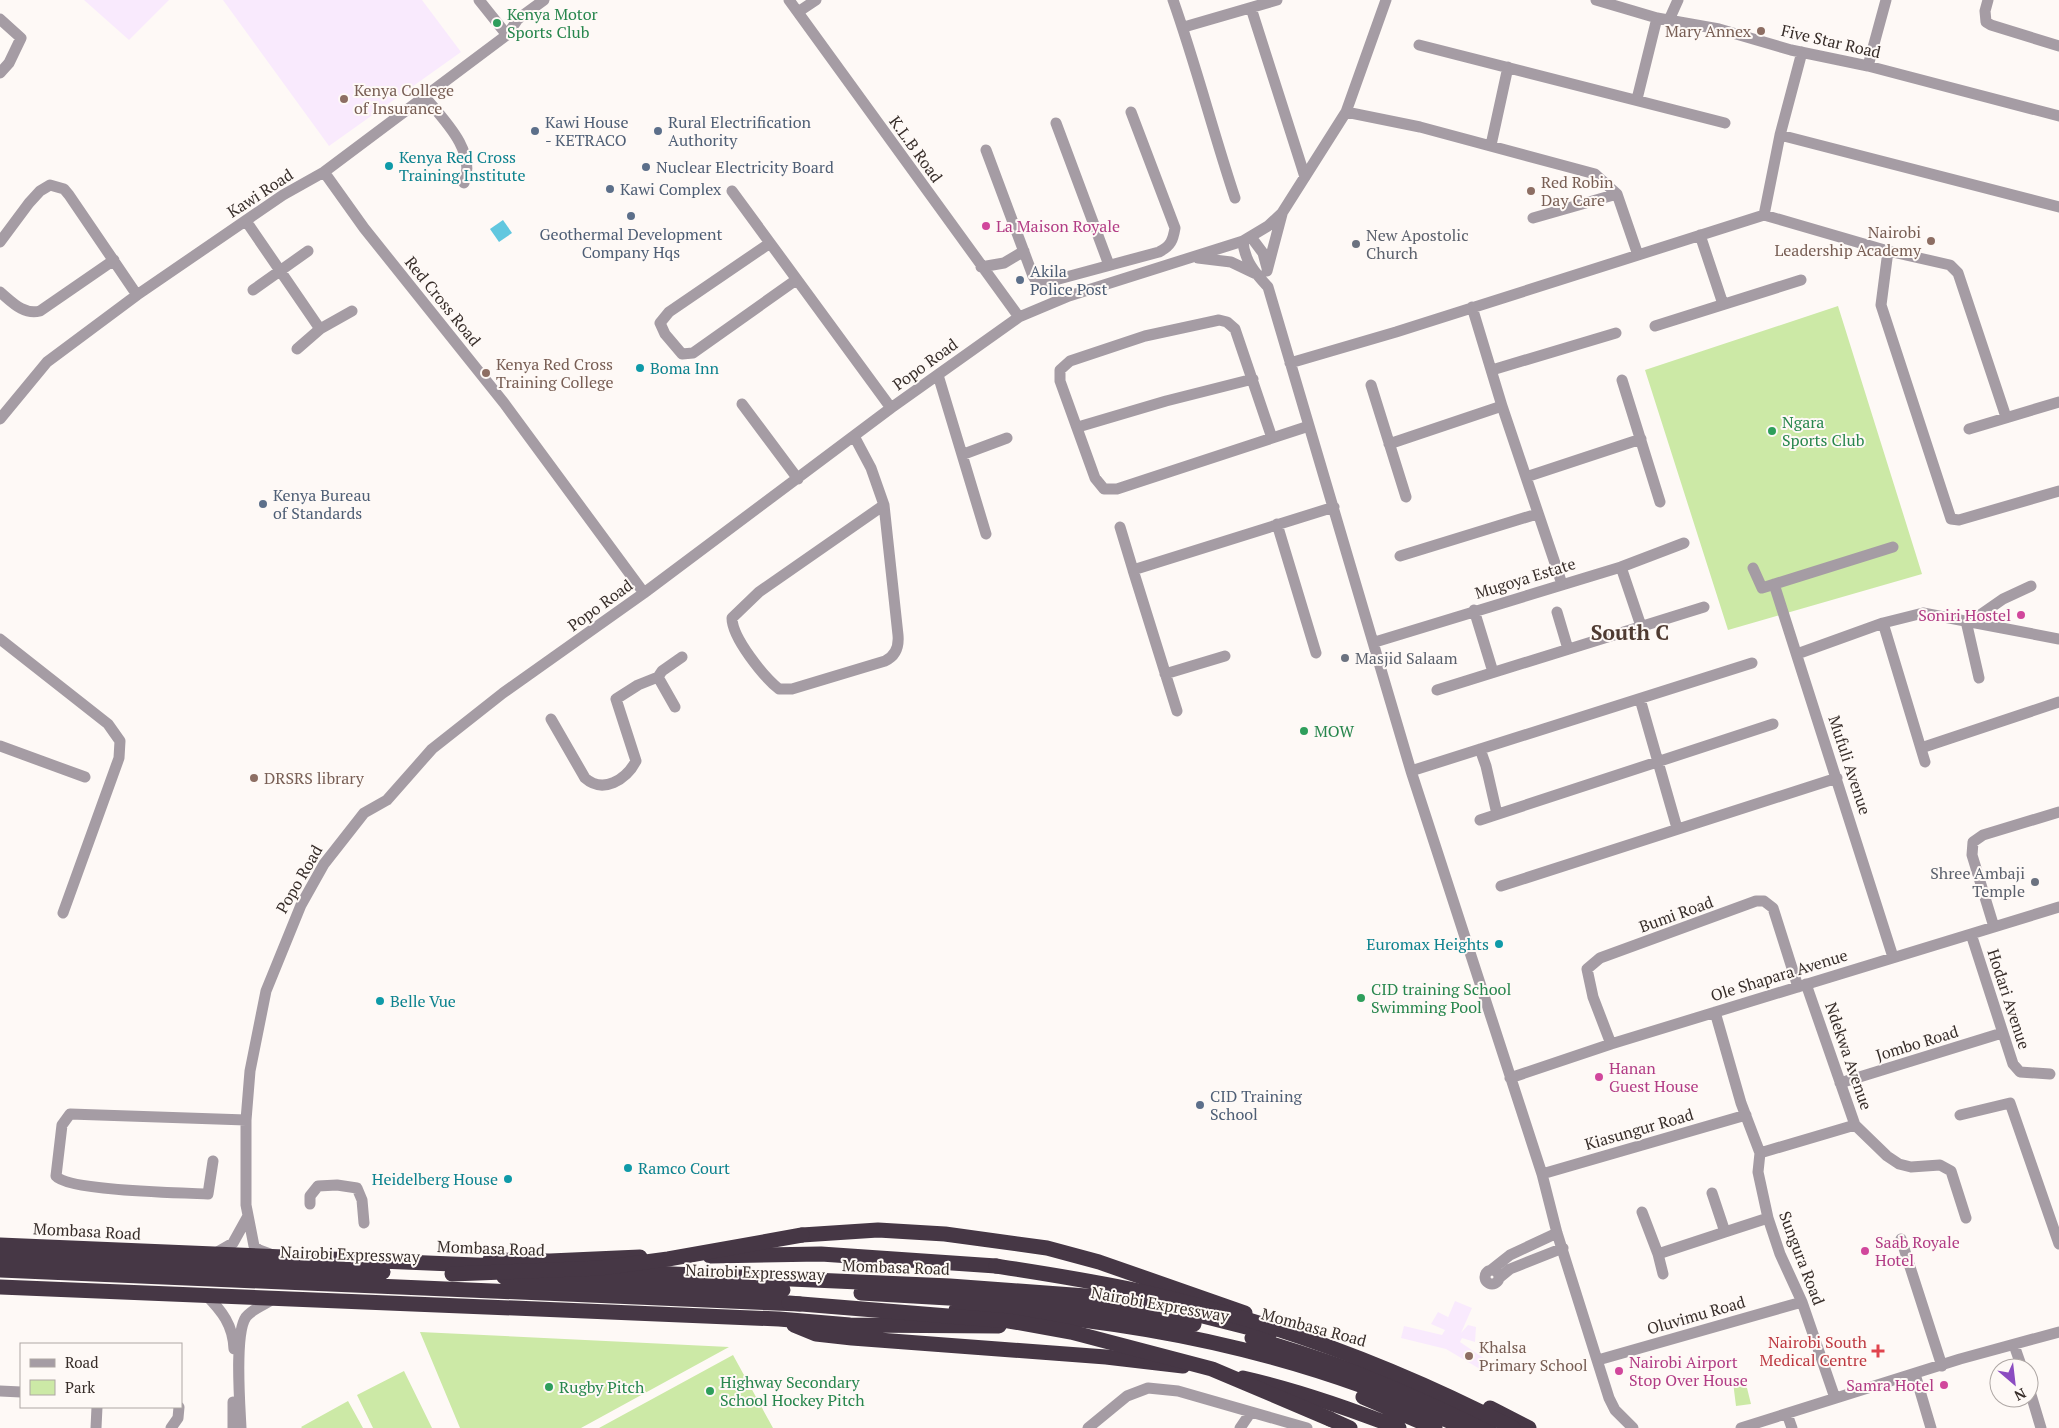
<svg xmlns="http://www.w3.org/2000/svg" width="2059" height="1428" font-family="'PT Serif',serif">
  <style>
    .education { fill: #f9eafd }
    .green { fill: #cce9a6 }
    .water { fill: #61c7df }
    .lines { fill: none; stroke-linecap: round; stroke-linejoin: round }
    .minor { stroke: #a59ca4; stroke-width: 11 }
    .highway { stroke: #463745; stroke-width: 15 }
    .highway-bridge { stroke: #463745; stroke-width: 15 }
    .leisure-dot { fill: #2e9e5b; stroke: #fef9f6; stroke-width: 2 }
    .education-dot { fill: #8d6e63; stroke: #fef9f6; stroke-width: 2 }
    .service-dot { fill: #5c6f8a; stroke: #fef9f6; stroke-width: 2 }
    .culture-dot { fill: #0f9aa8; stroke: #fef9f6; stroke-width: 2 }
    .hotel-dot { fill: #d1479c; stroke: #fef9f6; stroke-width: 2 }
    .worship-dot { fill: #6b7280; stroke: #fef9f6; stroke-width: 2 }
    .health-dot { fill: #e0444e; stroke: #fef9f6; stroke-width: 2 }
    .labels { text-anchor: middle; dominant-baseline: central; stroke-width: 4; stroke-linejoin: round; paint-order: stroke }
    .leisure-label { font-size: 16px; fill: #27864d; stroke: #fef9f6; text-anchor: start }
    .education-label { font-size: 16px; fill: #785e54; stroke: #fef9f6; text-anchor: start }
    .street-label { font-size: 16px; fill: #372d29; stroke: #fef9f6 }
    .service-label { font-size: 16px; fill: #4e5e75; stroke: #fef9f6; text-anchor: start }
    .culture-label { font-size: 16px; fill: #0d838f; stroke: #fef9f6; text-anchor: start }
    .hotel-label { font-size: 16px; fill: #b23c85; stroke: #fef9f6; text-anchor: start }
    .worship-label { font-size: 16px; fill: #5b616d; stroke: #fef9f6; text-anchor: start }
    .health-label { font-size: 16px; fill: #be3a42; stroke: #fef9f6; text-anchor: end }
    .district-label { font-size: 21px; font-weight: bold; fill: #4f3b32; stroke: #fef9f6 }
  </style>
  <rect width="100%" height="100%" fill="#fef9f6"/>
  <path class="education" d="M 84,0 L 169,0 L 129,40 Z
    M 223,0 L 422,0 L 461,52 L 329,146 Z
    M 1455,1301 L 1472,1308 L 1461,1333 L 1468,1325 L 1476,1327 L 1475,1342 L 1462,1338 L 1460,1342 L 1491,1363 L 1485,1372 L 1446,1349 L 1401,1338 L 1404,1326 L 1442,1335 L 1445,1330 L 1431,1324 L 1438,1312 L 1448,1317 L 1447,1320 Z"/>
  <path class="green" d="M 1838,306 L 1922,574 L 1728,630 L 1645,370 Z
    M 420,1332 L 729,1347 L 581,1428 L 460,1428 Z
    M 733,1355 L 773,1428 L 599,1428 Z
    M 404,1371 L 432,1428 L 373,1428 L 357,1395 Z
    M 1733,1382 L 1747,1388 L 1751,1404 L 1736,1406 Z
    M 348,1401 L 363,1428 L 302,1428 L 301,1427 Z"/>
  <path class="water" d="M 503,220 L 512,233 L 499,242 L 490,229 Z"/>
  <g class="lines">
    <path class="minor" d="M 479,0 L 507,35
      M 789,0 L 1019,317
      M 1173,0 C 1196,65 1213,132 1235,198
      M 1596,0 L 1657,18 L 1719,29 L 1791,50 L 1868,66 L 2059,116
      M 1988,0 L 1985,11 L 1986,22 L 1991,25 L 2059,46
      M 1251,8 L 1305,177
      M 798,12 L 816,0
      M 0,19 L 21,38 L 9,63 L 0,73
      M 1669,20 L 1678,0
      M 1184,27 L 1277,0
      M 1419,45 L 1725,123
      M 1868,66 L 1886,0
      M 424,96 C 443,119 477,151 464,183
      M 1637,99 L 1657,18
      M 1346,112 L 1420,127 L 1595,174 L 1617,194 L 1638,255
      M 1056,123 L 1109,265
      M 1780,135 L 2059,207
      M 1491,145 L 1508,67
      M 986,150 L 1033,276 L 1036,281 L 1044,283 L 1159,252 C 1171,246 1173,240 1175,228 L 1131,112
      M 324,172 L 364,228 L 504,403 L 644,593
      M 732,191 L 891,408
      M 1764,215 L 1780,135 L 1802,52
      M 1533,218 L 1617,194
      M 246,221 L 320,329
      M 1700,235 L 1723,304
      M 1251,237 L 1263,253 L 1267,268
      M 1243,241 C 1244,260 1255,273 1268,287 L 1411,771 L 1542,1174 L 1557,1233 L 1609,1398 L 1615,1410 L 1633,1428
      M 0,242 L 29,203 L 40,191 L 50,185 L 64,189 L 69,195 L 137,295
      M 770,243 L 669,312 L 660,323 L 665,334 L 682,354 L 693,353 L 796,280
      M 1888,251 L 1950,265 L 1958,273 L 2006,417
      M 1198,258 L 1231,262 L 1254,273
      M 981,267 L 1004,263 L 1024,251
      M 1267,271 L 1282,214
      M 253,290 L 308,251
      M 0,292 C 12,302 23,315 40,311 L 114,260
      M 1472,307 L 1502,406 L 1562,584
      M 1655,326 L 1801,280
      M 297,349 L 320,329 L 352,311
      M 1290,363 L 1396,332 L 1764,215 L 1888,251 L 1881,305 L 1951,519 L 1959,520 L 2059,491
      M 1492,370 L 1616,333
      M 938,375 L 986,534
      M 1622,380 L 1660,502
      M 1371,385 L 1406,497
      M 742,404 L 798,479
      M 0,419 L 47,362 L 137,295 L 283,195 L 324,172 L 507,35 L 518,19 L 544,0
      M 1078,427 L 1166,401 L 1253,379
      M 1969,429 L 2059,402
      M 854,436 L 871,468 L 884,505 L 898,635 C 899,646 896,656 885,661 L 792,689 L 779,689 C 764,677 732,638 732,618 L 759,592 L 884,505
      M 1272,438 L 1235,329 L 1227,322 L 1219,320 L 1145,336 L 1070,361 L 1060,370 L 1060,381 L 1095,478 L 1104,489 L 1117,489 L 1309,426
      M 1389,444 L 1502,406
      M 964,454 L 1007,438
      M 1526,477 L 1641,439
      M 1277,524 L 1316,653
      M 1120,527 L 1133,570
      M 1400,556 L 1537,514
      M 1621,567 L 1641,626
      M 1753,568 L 1762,588 L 1893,547
      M 1774,584 L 1893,957
      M 1474,610 L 1493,672
      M 1557,612 L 1568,649
      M 1966,621 L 1979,678
      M 1970,622 L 2003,599 L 2031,586
      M 1883,623 L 1925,762
      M 0,639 L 108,724 L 120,741 L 119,758 L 63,913
      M 1375,642 L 1621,567 L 1684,543
      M 1797,654 L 1883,623 L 1923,613 L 2059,639
      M 1165,674 L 1225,656
      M 658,677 L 662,671 L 682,657
      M 1437,690 L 1704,607
      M 1640,699 L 1677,828
      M 1177,711 L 1133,570 L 1334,507
      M 551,719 L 585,778 C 603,794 626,780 636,761 L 616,699 L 638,685 L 658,677 L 675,707
      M 0,746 L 85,777
      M 1921,748 L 2059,702
      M 1480,749 L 1486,766 L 1497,814
      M 1411,771 L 1752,663
      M 1480,820 L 1773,724
      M 1501,886 L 1837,778
      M 1994,927 L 1972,855 L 1973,842 L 1983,835 L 2059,812
      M 1971,934 L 2013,1064 L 2020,1072 L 2050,1074
      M 1806,984 L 1855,1125 L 1887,1156 L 1899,1164 L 1911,1167 L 1940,1165 L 1951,1171 L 1966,1218
      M 1715,1012 L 1741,1103 L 1760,1153 L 1758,1172 L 1768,1218 L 1780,1254 L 1802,1302 L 1835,1398
      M 1611,1044 L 1593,997 L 1587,969 L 1600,958 L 1756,901 L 1764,901 L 1773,908 L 1798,987
      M 1510,1078 L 1611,1044 L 2059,907
      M 1840,1083 L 2002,1033
      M 1960,1115 L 2010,1103 L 2059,1244
      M 1760,1153 L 1855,1125
      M 213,1161 L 208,1194 C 184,1193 68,1191 56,1176 L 62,1125 L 70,1114 L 246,1120
      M 1542,1174 L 1746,1115
      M 1712,1193 L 1725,1232 L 1768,1218
      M 310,1204 L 310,1196 L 318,1186 L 337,1185 L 357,1188 L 362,1200 L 364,1223
      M 1642,1212 L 1658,1254 L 1725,1232
      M 1901,1239 L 1942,1366
      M 214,1254 L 233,1243 L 248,1216
      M 270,1254 L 259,1250 L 254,1246 L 246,1205 L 246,1120 L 250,1071 L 266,991 L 301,905 L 324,864 L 364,813 L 387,800 L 432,749 L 503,693 L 644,593 L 891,408 L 1019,317 L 1069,296 L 1243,241 L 1268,226 L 1282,213 L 1346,112 L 1386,0
      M 1658,1254 L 1663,1274
      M1485 1277a7 7 0 1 1 14 0a7 7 0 1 1-14 0Z
      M 1491,1270 L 1510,1255 L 1557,1233
      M 1499,1278 L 1510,1269 L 1563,1248
      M 206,1295 C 222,1311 233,1325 234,1349
      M 2014,1345 L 2022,1368
      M 1598,1360 L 1802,1302
      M 1915,1374 L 1931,1428
      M 2029,1388 L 2041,1428
      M 0,1391 L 21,1392
      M 1787,1414 L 1792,1428
      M 96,1428 L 97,1407
      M 171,1428 L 178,1418 L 179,1407
      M 233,1428 L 233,1402
      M 241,1428 C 240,1405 234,1334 246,1317 C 252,1309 266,1304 275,1298
      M 1088,1428 L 1127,1396 L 1148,1388 L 1178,1391 L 1307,1428
      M 1240,1428 L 1251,1412
      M 1741,1428 L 1960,1359 L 2059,1332"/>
    <path class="highway" d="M 802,1235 L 878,1230 L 945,1234 L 1047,1248 L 1099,1262 L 1245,1313
      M 0,1245 L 500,1266
      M 710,1256 L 821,1254 L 996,1266
      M 0,1259 L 383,1272
      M 490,1260 L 550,1261 L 640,1257
      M 0,1270 L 800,1304
      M 605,1271 L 950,1286 L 1086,1296 L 1137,1303 L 1183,1311 L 1270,1333
      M 504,1277 L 783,1290
      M 0,1287 L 779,1319 L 850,1325 L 999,1326
      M 861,1293 L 1038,1303 L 1194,1324
      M 956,1310 C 1130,1317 1305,1353 1464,1428
      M 794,1325 L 816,1334 L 852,1338 L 1106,1357 L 1183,1366
      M 1252,1338 C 1334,1362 1412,1391 1489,1428
      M 1243,1378 C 1296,1390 1348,1408 1399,1428
      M 1363,1397 L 1435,1428
      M 1490,1408 L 1529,1428
      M 1330,1419 L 1350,1428"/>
    <path class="highway-bridge" d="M 996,1266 C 1048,1274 1101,1282 1152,1294 C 1277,1323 1399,1369 1513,1428
      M 452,1274 L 601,1268 L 668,1259 L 802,1235
      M 789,1303 L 1009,1321 L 1071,1332 L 1212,1369 L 1330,1419"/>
  </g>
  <g class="leisure-dot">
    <circle cx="497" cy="23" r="5"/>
    <circle cx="1772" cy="431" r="5"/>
    <circle cx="1304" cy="731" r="5"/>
    <circle cx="1361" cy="998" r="5"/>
    <circle cx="549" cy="1387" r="5"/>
    <circle cx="710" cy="1391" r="5"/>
  </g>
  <g class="education-dot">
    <circle cx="1761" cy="31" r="5"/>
    <circle cx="344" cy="99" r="5"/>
    <circle cx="1531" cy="191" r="5"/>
    <circle cx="1931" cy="241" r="5"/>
    <circle cx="486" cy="373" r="5"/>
    <circle cx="254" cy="778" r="5"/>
    <circle cx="1469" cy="1356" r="5"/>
  </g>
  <g class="service-dot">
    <circle cx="535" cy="131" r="5"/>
    <circle cx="658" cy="131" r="5"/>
    <circle cx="646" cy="167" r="5"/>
    <circle cx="610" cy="189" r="5"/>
    <circle cx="631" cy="216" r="5"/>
    <circle cx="1020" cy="280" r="5"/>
    <circle cx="263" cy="504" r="5"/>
    <circle cx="1200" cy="1105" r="5"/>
  </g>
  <g class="culture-dot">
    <circle cx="389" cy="166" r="5"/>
    <circle cx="640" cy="368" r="5"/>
    <circle cx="1499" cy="944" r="5"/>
    <circle cx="380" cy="1001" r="5"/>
    <circle cx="628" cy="1168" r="5"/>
    <circle cx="508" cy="1179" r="5"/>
  </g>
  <g class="hotel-dot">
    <circle cx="986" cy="226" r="5"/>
    <circle cx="2021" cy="615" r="5"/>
    <circle cx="1599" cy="1077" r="5"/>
    <circle cx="1865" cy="1251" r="5"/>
    <circle cx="1619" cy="1371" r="5"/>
    <circle cx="1944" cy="1385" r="5"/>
  </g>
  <g class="worship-dot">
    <circle cx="1356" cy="244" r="5"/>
    <circle cx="1345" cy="658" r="5"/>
    <circle cx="2035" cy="882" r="5"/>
  </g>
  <path class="health-dot" d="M1875.5 1343.5h5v5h5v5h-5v5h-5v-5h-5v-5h5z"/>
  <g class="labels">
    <g class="leisure-label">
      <text x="507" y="14">Kenya Motor<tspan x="507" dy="18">Sports Club</tspan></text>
      <text x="1782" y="422">Ngara<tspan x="1782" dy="18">Sports Club</tspan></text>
      <text x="1314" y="731">MOW</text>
      <text x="1371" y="989">CID training School<tspan x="1371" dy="18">Swimming Pool</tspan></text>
      <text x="720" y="1382">Highway Secondary<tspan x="720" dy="18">School Hockey Pitch</tspan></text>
      <text x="559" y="1387">Rugby Pitch</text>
    </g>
    <g class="education-label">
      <text x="1751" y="31" text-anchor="end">Mary Annex</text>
      <text x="354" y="90">Kenya College<tspan x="354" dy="18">of Insurance</tspan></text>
      <text x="1541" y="182">Red Robin<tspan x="1541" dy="18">Day Care</tspan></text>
      <text x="1921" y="232" text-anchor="end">Nairobi<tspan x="1921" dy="18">Leadership Academy</tspan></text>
      <text x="496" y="364">Kenya Red Cross<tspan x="496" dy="18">Training College</tspan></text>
      <text x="264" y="778">DRSRS library</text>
      <text x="1479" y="1347">Khalsa<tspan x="1479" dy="18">Primary School</tspan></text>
    </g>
    <g class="street-label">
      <text transform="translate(1831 41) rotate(13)">Five Star Road</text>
      <text transform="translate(916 149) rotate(54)">K.L.B Road</text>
      <text transform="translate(260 193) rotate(-33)">Kawi Road</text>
      <text transform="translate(443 301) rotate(51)">Red Cross Road</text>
      <text transform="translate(925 364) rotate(-36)">Popo Road</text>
      <text transform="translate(1525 578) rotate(-17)">Mugoya Estate</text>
      <text transform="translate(600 605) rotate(-36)">Popo Road</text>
      <text transform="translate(1850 765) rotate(72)">Mufuli Avenue</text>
      <text transform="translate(299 879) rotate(-60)">Popo Road</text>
      <text transform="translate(1676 914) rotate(-20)">Bumi Road</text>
      <text transform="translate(1779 975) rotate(-17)">Ole Shapara Avenue</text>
      <text transform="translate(2009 999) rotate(72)">Hodari Avenue</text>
      <text transform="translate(1917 1043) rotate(-17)">Jombo Road</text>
      <text transform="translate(1849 1056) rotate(71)">Ndekwa Avenue</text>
      <text transform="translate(1639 1129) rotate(-16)">Kiasungur Road</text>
      <text transform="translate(87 1231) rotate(3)">Mombasa Road</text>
      <text transform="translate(491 1248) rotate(2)">Mombasa Road</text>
      <text transform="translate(350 1254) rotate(2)">Nairobi Expressway</text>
      <text transform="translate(1802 1258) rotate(69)">Sungura Road</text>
      <text transform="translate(896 1267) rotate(2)">Mombasa Road</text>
      <text transform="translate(755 1272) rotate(2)">Nairobi Expressway</text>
      <text transform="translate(1160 1304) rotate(10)">Nairobi Expressway</text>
      <text transform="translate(1696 1315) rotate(-16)">Oluvimu Road</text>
      <text transform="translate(1314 1327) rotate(15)">Mombasa Road</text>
    </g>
    <g class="service-label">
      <text x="545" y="122">Kawi House<tspan x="545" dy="18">- KETRACO</tspan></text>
      <text x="668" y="122">Rural Electrification<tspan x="668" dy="18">Authority</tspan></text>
      <text x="656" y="167">Nuclear Electricity Board</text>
      <text x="620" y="189">Kawi Complex</text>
      <text x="631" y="234" text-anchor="middle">Geothermal Development<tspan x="631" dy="18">Company Hqs</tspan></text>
      <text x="1030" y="271">Akila<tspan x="1030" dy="18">Police Post</tspan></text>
      <text x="273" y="495">Kenya Bureau<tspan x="273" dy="18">of Standards</tspan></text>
      <text x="1210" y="1096">CID Training<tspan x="1210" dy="18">School</tspan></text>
    </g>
    <g class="culture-label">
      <text x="399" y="157">Kenya Red Cross<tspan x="399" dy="18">Training Institute</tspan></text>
      <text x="650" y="368">Boma Inn</text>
      <text x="1489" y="944" text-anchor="end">Euromax Heights</text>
      <text x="390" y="1001">Belle Vue</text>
      <text x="638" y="1168">Ramco Court</text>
      <text x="498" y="1179" text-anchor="end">Heidelberg House</text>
    </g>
    <g class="hotel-label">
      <text x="996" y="226">La Maison Royale</text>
      <text x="2011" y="615" text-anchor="end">Soniri Hostel</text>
      <text x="1609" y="1068">Hanan<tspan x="1609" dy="18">Guest House</tspan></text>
      <text x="1875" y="1242">Saab Royale<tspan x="1875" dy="18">Hotel</tspan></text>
      <text x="1629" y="1362">Nairobi Airport<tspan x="1629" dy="18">Stop Over House</tspan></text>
      <text x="1934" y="1385" text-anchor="end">Samra Hotel</text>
    </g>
    <g class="worship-label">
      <text x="1366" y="235">New Apostolic<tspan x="1366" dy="18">Church</tspan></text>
      <text x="1355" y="658">Masjid Salaam</text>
      <text x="2025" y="873" text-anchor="end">Shree Ambaji<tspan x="2025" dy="18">Temple</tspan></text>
    </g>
    <g class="health-label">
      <text x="1867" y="1342">Nairobi South<tspan x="1867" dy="18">Medical Centre</tspan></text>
    </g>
    <g class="district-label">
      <text x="1630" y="632">South C</text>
    </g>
  </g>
  <rect x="20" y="1343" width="162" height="65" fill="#fef9f6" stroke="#aea7a4"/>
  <rect x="30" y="1359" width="25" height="8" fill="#a59ca4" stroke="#aea7a4"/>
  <text x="65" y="1368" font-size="15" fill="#372d29">Road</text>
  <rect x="30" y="1380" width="25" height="15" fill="#cce9a6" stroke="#aea7a4"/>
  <text x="65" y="1393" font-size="15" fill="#372d29">Park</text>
  <g transform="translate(2014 1383) rotate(152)"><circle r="24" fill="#fef9f6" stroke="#aea7a4"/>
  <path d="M0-4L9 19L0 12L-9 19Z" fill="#8b4cc1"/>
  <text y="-8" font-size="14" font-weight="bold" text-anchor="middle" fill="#372d29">N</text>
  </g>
</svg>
